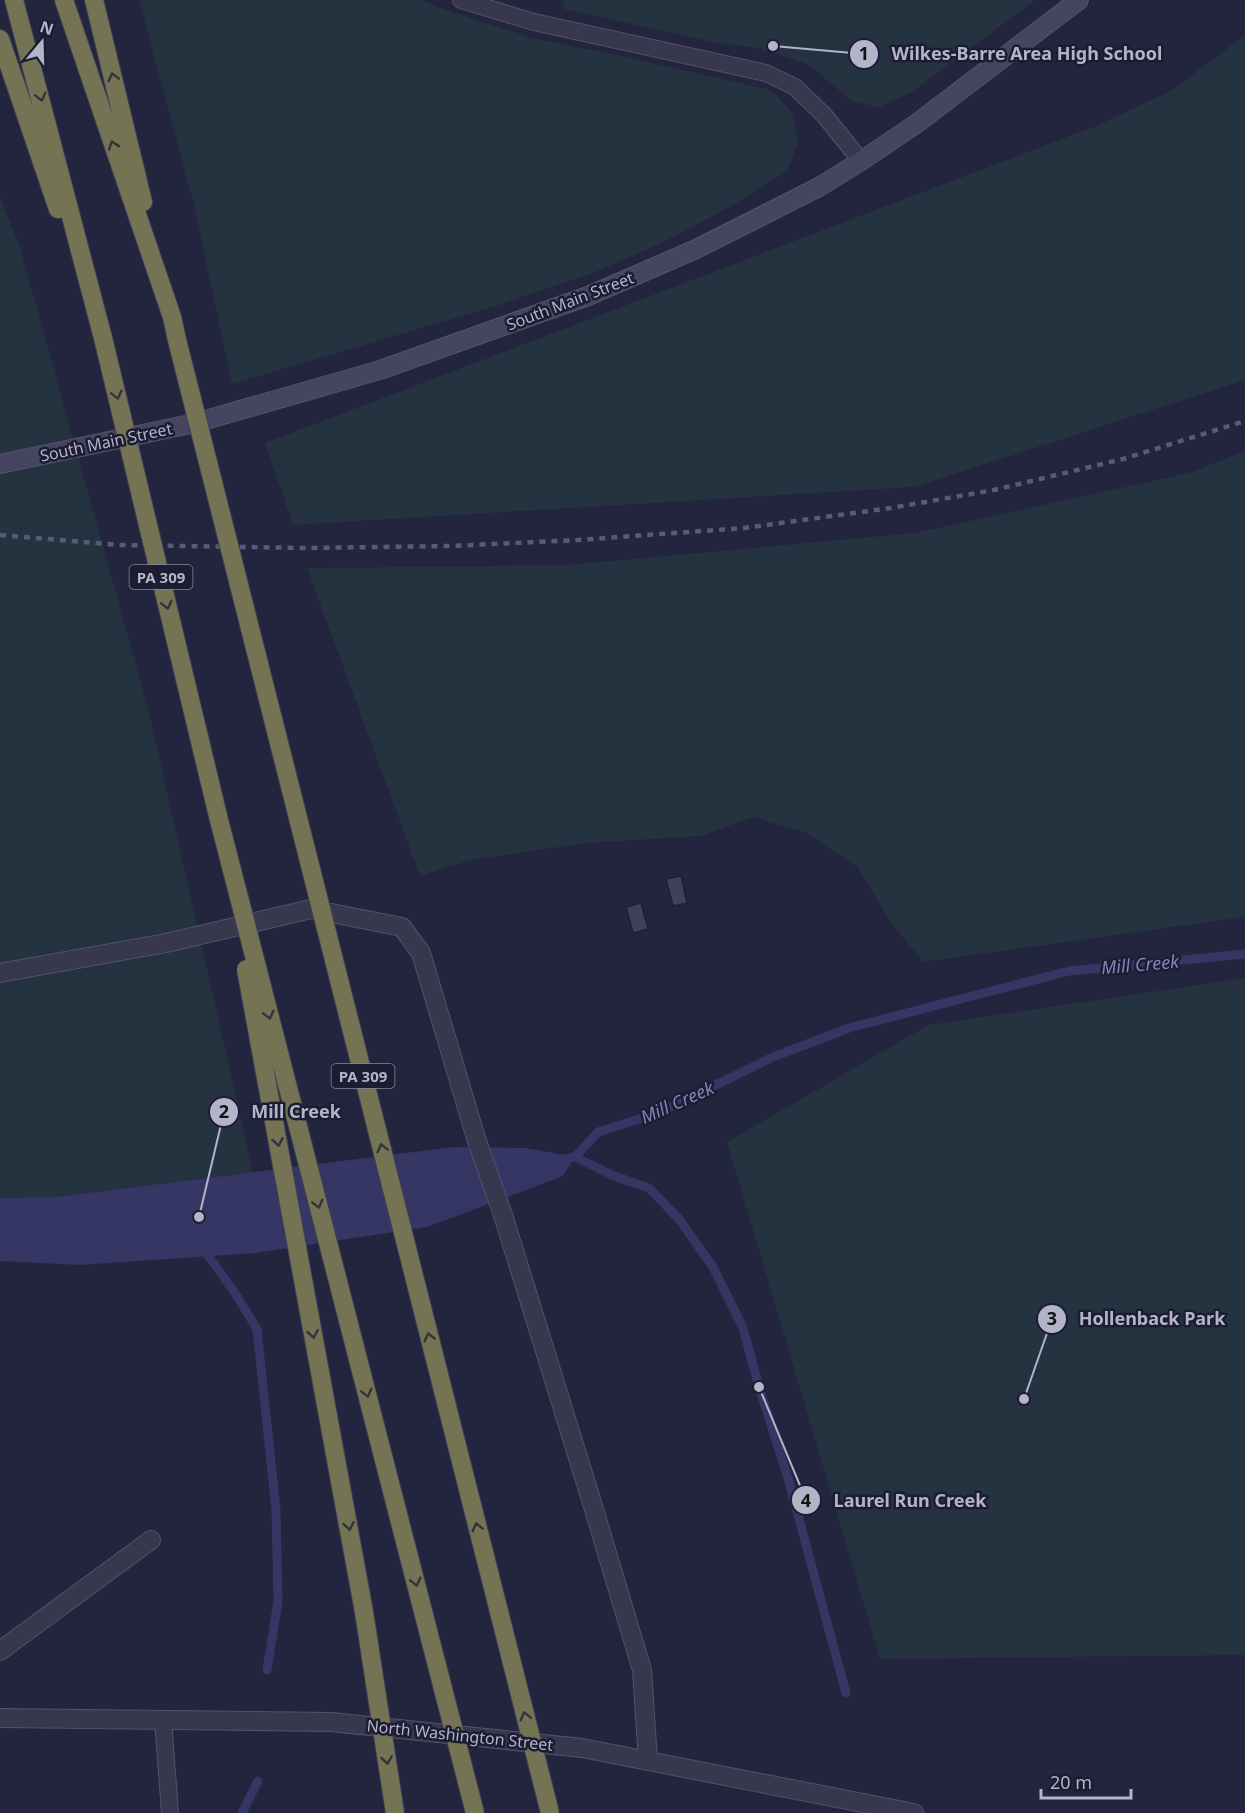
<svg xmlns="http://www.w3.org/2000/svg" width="1245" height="1813" font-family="'Noto Sans',sans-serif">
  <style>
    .green { fill: #25323f }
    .water { fill: #353663 }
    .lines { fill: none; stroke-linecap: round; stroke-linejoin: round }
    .stream { stroke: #353663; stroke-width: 9 }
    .building { fill: #3f405e; stroke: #1e1f35; stroke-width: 1.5 }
    .service-casing { stroke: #525369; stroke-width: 18 }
    .minor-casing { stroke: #525369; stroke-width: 20 }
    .tertiary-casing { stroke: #525369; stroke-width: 20 }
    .secondary-casing { stroke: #525369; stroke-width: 20 }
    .motorway-casing { stroke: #3f4056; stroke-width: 20 }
    .service { stroke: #37384e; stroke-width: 16 }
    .minor { stroke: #37384e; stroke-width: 18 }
    .tertiary { stroke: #37384e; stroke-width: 18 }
    .secondary { stroke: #454561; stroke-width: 18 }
    .motorway { stroke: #747454; stroke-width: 18 }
    .rail { stroke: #595a75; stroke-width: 4.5; stroke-dasharray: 6 6; stroke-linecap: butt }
    .motorway-bridge-casing { stroke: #3f4056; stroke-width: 20; stroke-linecap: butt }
    .motorway-bridge { stroke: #747454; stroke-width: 18 }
    .oneway { stroke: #32333b }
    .labels { text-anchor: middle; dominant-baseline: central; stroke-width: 5; stroke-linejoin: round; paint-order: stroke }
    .shield { fill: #1c1d33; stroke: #86869c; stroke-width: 1.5 }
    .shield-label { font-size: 15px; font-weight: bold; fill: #b3b3c9 }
    .street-label { font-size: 16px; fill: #b3b3c9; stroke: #1c1d33 }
    .water-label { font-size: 18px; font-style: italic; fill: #8184b6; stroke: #1c1d33 }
    .leader { fill: none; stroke: #b3b3c9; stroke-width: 2 }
    .callout-dot { fill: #b3b3c9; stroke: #1c1d33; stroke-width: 2 }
    .mark-label { font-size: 18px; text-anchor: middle; font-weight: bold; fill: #111 }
    .callout-label { font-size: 18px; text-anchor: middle; font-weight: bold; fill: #b3b3c9; stroke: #1c1d33; stroke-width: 5; stroke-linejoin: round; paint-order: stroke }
  </style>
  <rect width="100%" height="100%" fill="#23243e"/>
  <path class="green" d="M 139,0 L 422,0 L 438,7 L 532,38 L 613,54 L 771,90 L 793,113 L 798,143 L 788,170 L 737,203 L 666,241 L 591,274 L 496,306 L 232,384 L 194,205 Z
    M 563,0 L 1035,0 L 912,92 L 879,107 L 853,102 L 809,65 L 762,49 L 712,42 L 564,9 Z
    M 1245,35 L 1245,380 L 914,487 L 293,525 L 265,443 L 1101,124 L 1172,90 Z
    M 0,197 L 20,247 L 149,712 L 253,1172 L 55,1197 L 0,1198 Z
    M 1245,451 L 1245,917 L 923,962 L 889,920 L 857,866 L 804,832 L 753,817 L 701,836 L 586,843 L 471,860 L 420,876 L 307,568 L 567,565 L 915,533 L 1189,473 Z
    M 1245,978 L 1245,1655 L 880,1659 L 727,1142 L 928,1025 Z"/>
  <path class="water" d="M 454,1147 L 526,1148 L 575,1157 L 563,1176 L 427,1227 L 255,1253 L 80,1265 L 0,1261 L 0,1198 L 55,1197 Z"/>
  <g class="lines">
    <path class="stream" d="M 575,1157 L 614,1176 L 649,1188 L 679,1219 L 713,1267 L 743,1328 L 759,1387 L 788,1478 L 846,1693
      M 564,1159 L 575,1157 L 598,1132 L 658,1113 L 773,1057 L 849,1028 L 1069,971 L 1245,954
      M 202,1247 L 235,1293 L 257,1329 L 276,1510 L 278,1601 L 267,1670
      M 242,1813 L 258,1781"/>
  </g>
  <path class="building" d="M 681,876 L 687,903 L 673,906 L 666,879 Z
    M 641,903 L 648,929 L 633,933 L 626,907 Z"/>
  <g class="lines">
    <defs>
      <path id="service" d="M 461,0 L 534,22 L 766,73 L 795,87 L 824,115 L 861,161
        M 163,1720 L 170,1813"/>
      <path id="minor" d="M 0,973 L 166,943 L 311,909 L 402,927 L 421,953 L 476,1138 L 503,1215 L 593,1506 L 642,1670 L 648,1761
        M 0,1651 L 151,1540"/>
      <path id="tertiary" d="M 0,1718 L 331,1722 L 582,1748 L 914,1813"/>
      <path id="secondary" d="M 0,464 L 195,423 L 380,370 L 588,296 L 694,250 L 819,187 L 861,161 L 916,124 L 1079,0"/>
      <path id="motorway" d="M 14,0 L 103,338
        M 64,0 L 172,317 L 177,340
        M 94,0 L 143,202
        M 0,39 L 58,209"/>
    </defs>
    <use href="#service" class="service-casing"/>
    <use href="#minor" class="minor-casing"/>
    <use href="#tertiary" class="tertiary-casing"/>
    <use href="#secondary" class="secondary-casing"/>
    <use href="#motorway" class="motorway-casing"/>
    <use href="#service" class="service"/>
    <use href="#minor" class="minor"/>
    <use href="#tertiary" class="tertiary"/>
    <use href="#secondary" class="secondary"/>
    <use href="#motorway" class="motorway"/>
    <path class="rail" d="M 0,535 L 120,545 L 306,548 L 451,546 L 578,540 L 744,528 L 891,508 L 994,490 L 1123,459 L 1245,421"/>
    <defs>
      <path id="motorway-bridge" d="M 103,338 L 218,816 L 475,1813
        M 177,340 L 550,1813
        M 246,969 L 364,1612 L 395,1813"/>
    </defs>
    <use href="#motorway-bridge" class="motorway-bridge-casing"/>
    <use href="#motorway-bridge" class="motorway-bridge"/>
  </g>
  <defs><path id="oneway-chevron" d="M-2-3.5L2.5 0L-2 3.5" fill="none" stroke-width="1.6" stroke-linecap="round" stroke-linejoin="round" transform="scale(1.5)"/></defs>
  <g class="oneway">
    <use href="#oneway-chevron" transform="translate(113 77) rotate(-104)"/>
    <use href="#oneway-chevron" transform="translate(41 97) rotate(76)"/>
    <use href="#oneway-chevron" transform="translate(113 145) rotate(-109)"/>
    <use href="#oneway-chevron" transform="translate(117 395) rotate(76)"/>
    <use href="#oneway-chevron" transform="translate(167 605) rotate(76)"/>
    <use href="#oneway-chevron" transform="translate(269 1015) rotate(76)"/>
    <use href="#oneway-chevron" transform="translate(278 1142) rotate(80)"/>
    <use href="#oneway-chevron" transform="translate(382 1148) rotate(-104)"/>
    <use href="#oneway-chevron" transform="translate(318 1204) rotate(76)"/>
    <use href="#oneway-chevron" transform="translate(313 1334) rotate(80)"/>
    <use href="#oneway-chevron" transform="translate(429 1337) rotate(-104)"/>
    <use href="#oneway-chevron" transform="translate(367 1393) rotate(76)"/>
    <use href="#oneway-chevron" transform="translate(349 1526) rotate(80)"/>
    <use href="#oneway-chevron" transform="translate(477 1527) rotate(-104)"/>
    <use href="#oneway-chevron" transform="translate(416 1582) rotate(76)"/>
    <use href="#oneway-chevron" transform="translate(525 1716) rotate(-104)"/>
    <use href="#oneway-chevron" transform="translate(387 1760) rotate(81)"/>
  </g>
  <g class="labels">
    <g class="shield">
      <rect x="129.5" y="565" width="63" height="24" rx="4.5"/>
      <rect x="331.5" y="1064" width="63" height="24" rx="4.5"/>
    </g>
    <g class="shield-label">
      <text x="161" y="577">PA 309</text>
      <text x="363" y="1076">PA 309</text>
    </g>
    <g class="street-label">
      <text transform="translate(570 301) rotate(-21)">South Main Street</text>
      <text transform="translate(106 442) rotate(-12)">South Main Street</text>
      <text transform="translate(460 1735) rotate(6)">North Washington Street</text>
    </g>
    <g class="water-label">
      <text transform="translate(1140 964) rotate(-5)">Mill Creek</text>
      <text transform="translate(677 1102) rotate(-24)">Mill Creek</text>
    </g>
  </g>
  <path class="leader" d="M773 46L864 54M199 1217L224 1112M1024 1399L1052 1319M759 1387L806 1500"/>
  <g class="callout-dot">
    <circle cx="773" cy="46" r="6"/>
    <circle cx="199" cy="1217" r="6"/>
    <circle cx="1024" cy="1399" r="6"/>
    <circle cx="759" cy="1387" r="6"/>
    <circle cx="864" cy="54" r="15"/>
    <circle cx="224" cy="1112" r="15"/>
    <circle cx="1052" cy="1319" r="15"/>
    <circle cx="806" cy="1500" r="15"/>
  </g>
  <g class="mark-label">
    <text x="864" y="60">1</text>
    <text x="224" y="1118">2</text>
    <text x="1052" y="1325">3</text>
    <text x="806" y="1507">4</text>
  </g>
  <g class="callout-label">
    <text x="1027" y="60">Wilkes-Barre Area High School</text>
    <text x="296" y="1118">Mill Creek</text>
    <text x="1152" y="1325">Hollenback Park</text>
    <text x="910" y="1507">Laurel Run Creek</text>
  </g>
  <g transform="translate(42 42) rotate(19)" stroke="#1c1d33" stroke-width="4.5" paint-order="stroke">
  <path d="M0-4.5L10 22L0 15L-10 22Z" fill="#b3b3c9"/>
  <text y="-9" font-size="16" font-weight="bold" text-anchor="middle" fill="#b3b3c9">N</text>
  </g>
  <path d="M1041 1789v9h90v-9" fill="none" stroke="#b3b3c9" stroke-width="3"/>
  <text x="1050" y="1789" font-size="18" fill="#b3b3c9" stroke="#1c1d33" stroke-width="4.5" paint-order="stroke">20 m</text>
</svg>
